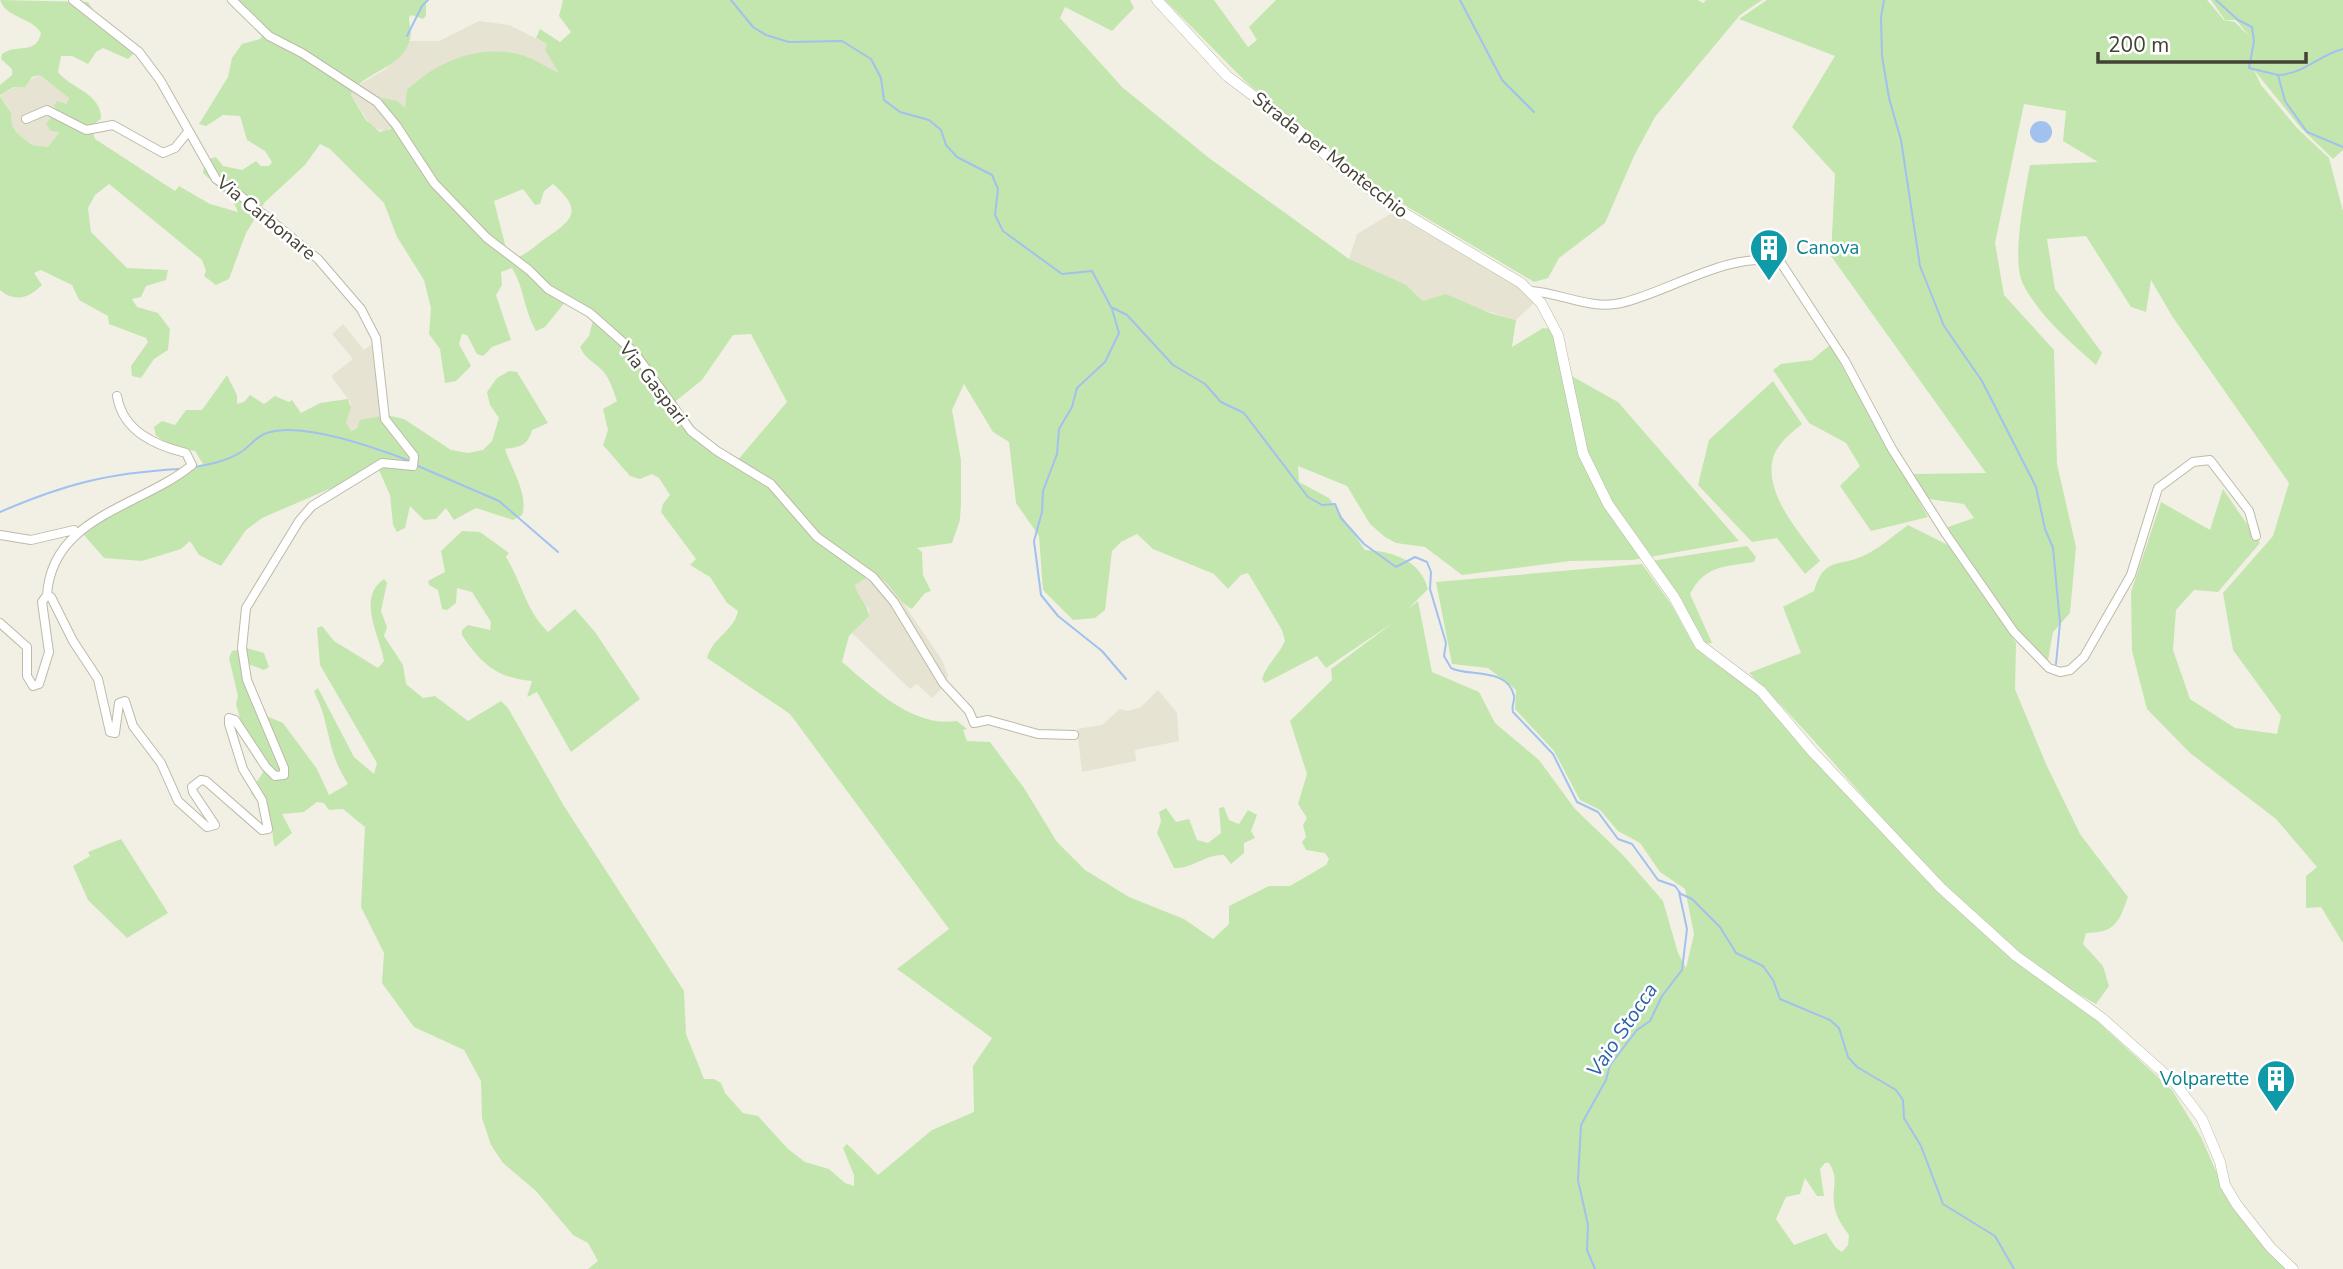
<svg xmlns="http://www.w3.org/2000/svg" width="2343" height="1269" font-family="'Nunito Sans',sans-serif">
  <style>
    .residential { fill: #e6e3d3 }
    .green { fill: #c3e6ae; fill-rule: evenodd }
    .water { fill: #a1c1ee }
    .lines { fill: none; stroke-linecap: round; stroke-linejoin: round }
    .stream { stroke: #a1c1ee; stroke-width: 2 }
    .minor-casing { stroke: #bdbaa8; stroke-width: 10 }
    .tertiary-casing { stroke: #bdbaa8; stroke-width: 11 }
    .minor { stroke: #fff; stroke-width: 8 }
    .tertiary { stroke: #fff; stroke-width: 10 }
    .labels { text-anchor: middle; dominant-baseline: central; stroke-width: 5; stroke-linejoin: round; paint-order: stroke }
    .street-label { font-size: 19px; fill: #444135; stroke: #fff }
    .culture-label { font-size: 19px; fill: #0d838f; stroke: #fff; text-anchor: start }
    .water-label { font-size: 21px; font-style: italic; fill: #3062ae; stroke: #fff }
  </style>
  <rect width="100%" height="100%" fill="#f2f0e5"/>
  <path class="residential" d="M 479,21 L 509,25 L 547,44 L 546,50 L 560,74 L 405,109 L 386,115 L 391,125 L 387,132 L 372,127 L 351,95 L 355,87 L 386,69 L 410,41 L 439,41 Z
    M 40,75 L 69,97 L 61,113 L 60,132 L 48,147 L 32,145 L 17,133 L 12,125 L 11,113 L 0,95 Z
    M 1392,213 L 1527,292 L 1536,301 L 1516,320 L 1468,305 L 1423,301 L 1414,292 L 1349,259 L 1357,234 Z
    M 343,324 L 364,350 L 376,341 L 381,418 L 371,418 L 351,431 L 346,422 L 351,403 L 331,376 L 353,359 L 332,334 Z
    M 873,574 L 885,578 L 893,588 L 942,660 L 948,675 L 946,684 L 932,698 L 917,684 L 910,689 L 852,633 L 869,615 L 869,609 L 856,594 L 855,585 Z
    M 1158,690 L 1177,713 L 1179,741 L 1135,750 L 1136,761 L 1082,772 L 1077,729 L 1102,725 L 1120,709 L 1128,711 L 1141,707 Z"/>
  <path class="green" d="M 0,0 L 88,2 L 101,22 L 135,52 L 128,59 L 103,48 L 96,52 L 88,64 L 72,56 L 61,56 L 58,72 C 71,89 102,93 101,119 L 91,126 L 95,139 L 175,191 L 179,186 L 210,204 L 238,212 L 233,201 L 203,173 L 205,160 L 216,157 L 223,166 L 242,170 L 256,161 L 261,166 L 269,166 L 272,162 L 265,151 L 247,140 L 240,116 L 223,115 L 206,126 L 199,124 L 228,77 L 232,58 L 242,44 L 260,39 L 266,31 L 232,0 L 426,0 L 426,16 L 423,19 L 412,15 L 409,17 C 409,24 412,32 410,39 C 404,69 362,71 351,95 L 366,120 L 380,132 L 391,129 L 379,104 L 383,98 L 397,101 L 405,108 L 407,90 C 437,62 476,45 518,54 C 532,57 546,67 559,73 L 545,50 L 547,44 L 536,38 L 540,29 L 560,42 L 571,32 L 559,16 L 563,0 L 1130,0 L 1134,8 L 1112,31 L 1065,7 L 1060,18 L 1122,87 L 1209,158 L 1349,259 L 1406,285 L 1423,301 L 1446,294 L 1490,313 L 1516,320 L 1512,347 L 1543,328 L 1555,329 L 1568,374 L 1618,402 L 1739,541 L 1633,560 L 1570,561 L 1462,575 L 1425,547 L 1396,543 L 1385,537 L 1370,524 L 1347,486 L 1298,466 L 1299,482 L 1329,498 L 1365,550 C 1393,551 1420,560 1428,589 L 1407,610 L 1418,601 L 1432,672 L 1479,692 L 1495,723 L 1539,760 L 1575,809 L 1623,855 L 1663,901 L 1678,953 L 1686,968 L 1694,934 L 1685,889 L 1660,872 L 1640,843 L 1618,831 L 1600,810 L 1580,800 L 1554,751 L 1515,709 L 1516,690 L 1488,668 L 1452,664 L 1436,582 L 1642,564 L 1671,604 L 1692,642 L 1706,657 L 1756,690 L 1936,888 L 2013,960 L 2096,1020 L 2172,1090 L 2201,1137 L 2230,1203 L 2255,1237 L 2287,1269 L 588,1269 L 598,1261 L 588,1243 L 573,1235 L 536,1191 L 503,1163 L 491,1145 L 482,1118 L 481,1081 L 464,1050 L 414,1027 L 382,983 L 384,953 L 361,907 L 365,827 L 343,809 L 329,810 L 324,803 L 317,802 L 304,812 L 282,814 L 292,833 L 275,847 C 271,836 274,827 270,817 C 265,806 257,802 251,793 C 253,782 263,778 264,768 L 243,729 L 236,704 L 238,696 L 229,658 L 232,651 L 247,648 L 264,653 L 269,667 L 264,670 L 248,664 L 242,669 L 264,715 L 283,723 L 317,769 L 329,795 L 348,784 C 332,759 331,744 324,717 C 322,708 317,699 314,691 L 318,688 L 354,757 L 374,774 L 377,763 L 320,665 L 317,628 L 322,626 L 334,641 L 378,668 L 384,661 C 380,636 356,598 384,579 L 387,583 L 381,611 L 387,627 L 384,636 L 403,665 L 406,684 L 423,698 L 435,696 L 468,721 L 501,701 L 508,708 L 564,806 L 684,991 L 686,1034 L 704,1079 L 714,1079 L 721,1083 L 725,1093 L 743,1113 L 758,1116 L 788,1149 L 805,1162 L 829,1169 L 845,1183 L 854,1186 L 854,1175 L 843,1148 L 847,1144 L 878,1175 L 932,1130 L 974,1112 L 973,1066 L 992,1038 L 897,969 L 949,929 L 790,714 L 707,658 C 713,637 734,631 738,611 L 727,603 L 710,577 L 690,565 L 696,559 L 661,512 L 663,504 L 670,495 L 659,478 L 652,474 L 640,479 L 630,476 L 603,445 L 608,430 L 603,409 L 617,401 C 613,390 610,378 601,369 C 592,361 585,358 580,347 L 589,336 L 594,316 L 566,301 L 545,327 L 536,331 C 524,311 524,287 512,268 L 501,272 L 502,285 L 496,295 L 511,340 L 492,347 L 483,356 L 477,354 L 467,335 L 462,334 L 459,344 L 471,366 L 456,381 L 445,383 L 440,349 L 429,334 L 431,308 L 424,280 L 397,237 L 384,203 L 330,149 L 320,144 L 305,165 L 265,202 L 246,233 L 229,279 L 216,285 L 204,276 L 206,271 L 202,260 L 109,184 L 95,195 L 88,208 L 91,232 L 127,268 L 168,270 L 166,280 L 146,286 L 141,297 L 132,299 L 137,307 L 158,313 L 170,329 L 168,350 L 154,359 L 141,378 L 132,376 L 131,366 L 148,342 L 146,338 L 109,324 L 108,316 L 79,300 L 72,285 L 41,270 L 34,273 L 42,285 C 29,298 15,303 0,290 L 0,96 L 11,113 L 12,125 L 17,133 L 32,145 L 48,147 L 60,132 L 51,131 L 46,124 L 51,118 L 61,117 L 61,113 L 54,106 L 57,101 L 66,104 L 69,98 L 40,75 L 32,77 L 25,87 L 14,87 L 0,95 L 0,85 L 12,75 L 12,69 L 1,59 L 2,54 C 16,43 36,56 41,33 C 30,16 7,19 0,0 ZM 553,184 C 584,211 573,220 543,240 C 533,248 522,258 509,260 L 494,201 L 523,189 L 535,205 L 540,204 L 544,191 ZM 751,334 L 787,402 L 736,462 L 681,423 L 672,404 L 702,380 L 733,335 ZM 964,384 L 993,432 L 1009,442 L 1016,503 L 1039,536 L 1043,590 L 1073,620 L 1095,618 L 1105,610 L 1112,551 L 1121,542 L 1137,534 L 1153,549 L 1214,574 L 1228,589 L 1241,575 L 1248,573 L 1282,630 L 1285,641 C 1279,655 1266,665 1262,679 L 1265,683 L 1317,656 L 1326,668 L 1394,622 L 1331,669 L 1332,680 L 1290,721 L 1307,774 L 1298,804 L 1307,818 L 1303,825 L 1306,837 L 1302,842 L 1306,850 L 1325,853 L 1329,859 L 1326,865 L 1290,886 L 1269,886 L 1229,906 L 1229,924 L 1213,939 L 1184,919 L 1129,897 L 1085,870 L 1057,842 L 1024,788 L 990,742 L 967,741 L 963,730 L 967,729 L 957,721 C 913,728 873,688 842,662 L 849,636 L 869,616 C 868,604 857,597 855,585 L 873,574 C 893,581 895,601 912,609 L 925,593 L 931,591 L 923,575 L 922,552 L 917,548 L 952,543 L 960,520 L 961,503 L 961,460 L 952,410 ZM 1825,1163 L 1829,1163 C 1839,1178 1832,1188 1834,1203 C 1835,1216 1842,1225 1849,1235 L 1848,1245 L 1842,1252 L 1836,1248 L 1826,1233 L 1794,1245 L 1776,1219 L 1786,1197 L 1800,1194 L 1805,1178 L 1817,1196 L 1824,1196 L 1820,1169 Z
    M 1165,0 L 1214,0 L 1248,47 L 1257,40 L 1249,27 L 1276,0 L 1698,0 L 1703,3 L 1706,0 L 1762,0 L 1740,15 L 1655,117 L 1634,156 L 1605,223 L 1559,258 L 1548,278 L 1534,282 L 1384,193 L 1246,82 Z
    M 1767,0 L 2207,0 L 2224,20 L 2235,22 L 2250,37 L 2236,20 L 2225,20 L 2211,0 L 2343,0 L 2343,150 L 2333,159 L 2301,128 L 2254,70 L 2261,85 L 2297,128 L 2329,158 L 2343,211 L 2343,943 L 2321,907 L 2306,908 L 2306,876 L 2317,867 L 2276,819 L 2190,753 L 2147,709 L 2132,651 L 2131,592 L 2161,502 L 2210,530 L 2223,489 L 2260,543 L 2218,592 L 2194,590 L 2176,610 L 2173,650 L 2190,699 L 2235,728 L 2277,734 L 2281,716 L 2233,650 L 2223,593 L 2273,536 L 2289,483 L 2172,316 L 2151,280 L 2146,312 L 2131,307 L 2086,236 L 2047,239 L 2055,289 L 2102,353 L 2096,365 C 2070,342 2040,317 2023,284 C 2011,261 2025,192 2030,165 L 2098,162 L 2063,141 L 2066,111 L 2024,104 L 1995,243 L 2004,295 L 2054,350 L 2057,464 L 2076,547 L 2070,613 L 2053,632 L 2047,666 L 2030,649 L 1945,528 L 1974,518 L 1964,504 L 1929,499 L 1912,474 L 1986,473 L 1831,256 L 1835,174 L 1792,127 L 1835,56 L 1739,19 Z
    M 1830,345 L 1928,517 L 1871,531 L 1840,486 L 1860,466 L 1846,443 L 1809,423 L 1773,370 L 1781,364 L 1812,360 Z
    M 509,371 L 517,372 L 548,423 L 532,430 C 528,445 521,447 505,449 C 511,468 529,495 522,515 L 513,520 L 476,508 L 454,520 L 446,508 L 436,519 L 424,520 L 410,506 L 405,528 L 397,532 L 393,525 L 390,495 L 378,468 L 262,518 L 246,530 L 221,566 L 199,555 L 190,541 L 181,549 L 142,561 L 104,558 L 84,535 L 99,523 L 203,464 L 195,451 L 178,448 L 156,436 L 154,427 L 162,421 L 175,425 L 186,410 L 202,410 L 227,375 L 237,395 L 237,404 L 244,402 L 250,395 L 264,404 L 275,396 L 289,402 L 292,400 L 301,413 L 320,403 L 348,399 L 351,408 L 346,422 L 351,431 L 357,428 L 360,420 L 387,415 L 404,419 L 451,450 L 468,453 L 483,450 L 492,441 L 499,418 L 490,405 L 487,392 L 497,378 Z
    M 1773,381 L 1802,424 C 1790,434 1774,446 1772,463 C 1767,498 1801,534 1820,561 L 1805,574 L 1777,538 L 1752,542 L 1698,485 L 1709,440 Z
    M 1908,525 L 1948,545 L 2016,643 L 2015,689 L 2046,764 L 2080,834 L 2128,897 C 2119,922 2115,933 2086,933 L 2083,944 L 2103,966 L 2109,986 L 2096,1004 C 1954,927 1863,783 1749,673 L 1801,653 L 1783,607 L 1814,591 C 1824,556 1840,567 1863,556 C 1879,549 1894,535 1908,525 Z
    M 462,531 L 480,532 L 509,553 L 506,557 C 522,583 526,611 548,632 L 575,609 L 595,632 L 640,699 L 571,752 L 537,692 L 527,697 L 532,681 C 497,678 481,664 462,635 L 462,630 L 468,625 L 490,630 L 491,622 L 472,592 L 457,588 L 456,603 L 447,610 L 442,609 L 438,590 L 429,585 L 428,581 L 445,572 L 441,551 Z
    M 1747,546 L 1756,557 L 1754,562 C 1724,567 1705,565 1690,594 L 1712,643 L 1702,644 L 1682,600 L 1651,561 Z
    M 1224,807 L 1229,820 L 1239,824 L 1248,810 L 1257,815 L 1251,831 L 1255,838 L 1244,843 L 1244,853 L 1231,864 L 1224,855 C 1205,854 1193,869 1174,868 L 1157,833 L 1161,821 L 1159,812 L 1166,808 L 1176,822 L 1189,819 L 1197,840 L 1208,843 L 1221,833 L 1219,808 Z
    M 121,839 L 168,913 L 127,938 L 88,900 L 73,866 L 90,856 L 88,852 Z"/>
  <path class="water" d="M2030 132a11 11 0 1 1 22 0a11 11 0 1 1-22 0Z"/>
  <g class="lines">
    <path class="stream" d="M 731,0 L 753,27 L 766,35 L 789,42 L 842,41 L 871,59 L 881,78 L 884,100 L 900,112 L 929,120 L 941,130 L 946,145 L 957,157 L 992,175 L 998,189 L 995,215 L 1003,231 L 1062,274 L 1092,271 L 1111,307 L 1127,315 L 1173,365 L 1205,384 L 1221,402 L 1244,413 L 1308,497 L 1322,505 L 1335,504 L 1341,518 L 1364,544 L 1396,567 L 1415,557 L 1427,562 L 1431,572 L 1430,589 L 1446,643 L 1444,656 L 1451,668 C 1468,677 1508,667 1514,696 C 1515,701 1511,706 1513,712 L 1553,754 L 1577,802 L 1598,812 L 1618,839 L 1632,844 L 1658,880 L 1675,886 L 1681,894 L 1692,899 L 1720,927 L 1736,953 L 1763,966 L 1773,980 L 1780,999 L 1830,1020 L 1839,1028 L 1848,1057 L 1857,1067 L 1896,1090 L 1903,1100 L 1904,1118 L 1921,1146 L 1943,1204 L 1995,1236 L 2014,1269
      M 1460,0 L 1502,80 L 1534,112
      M 1884,0 L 1881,17 L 1882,56 L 1889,98 L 1901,140 L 1920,266 L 1944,326 L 1982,381 L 2036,487 L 2045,529 L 2053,548 L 2060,623 L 2056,664
      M 2216,0 L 2238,20 L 2252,27 L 2254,41 L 2249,68 L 2278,75 L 2285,101 L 2307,132 L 2343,147
      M 407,36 L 422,6 L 428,0
      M 2278,75 C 2304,74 2319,55 2343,49
      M 1112,309 L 1119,333 L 1105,362 L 1077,388 L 1072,407 L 1059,429 L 1057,454 L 1043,491 L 1042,512 L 1034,541 L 1041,595 L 1058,616 L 1102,651 L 1126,679
      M 418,466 L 499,501 L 558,552
      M 195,467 C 211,464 227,461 241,452 C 251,446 256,436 267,433 C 302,421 376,448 410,461
      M 0,512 C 65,484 108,473 179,469
      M 1595,1269 L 1587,1250 L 1588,1225 L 1578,1180 L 1581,1125 L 1606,1080 L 1610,1065 L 1637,1030 L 1650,1021 L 1662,996 L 1682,970 L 1687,929 L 1679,892"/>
    <defs>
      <path id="minor" d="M 232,0 L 269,36 L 302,53 L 377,102 L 396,125 L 434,183 L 487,238 L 529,270 L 548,289 L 590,313 L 634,352 L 691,431 L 717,451 L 771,484 L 817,537 L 873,577 L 894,602 L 943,683 L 969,711 L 974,723 L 988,720 L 1038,734 L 1074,735
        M 26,119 L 47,110 L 86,130 L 113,125 L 163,153 L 175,148 L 187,133
        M 1531,291 C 1561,293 1590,310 1621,303 C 1667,293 1734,248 1781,263 L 1845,361 L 1892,449 L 1946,534 L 2014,632 L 2049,668 L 2060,672 L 2070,670 L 2084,657 L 2131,575 L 2158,488 L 2193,462 L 2210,460 L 2249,511 L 2256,536
        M 0,535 L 31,540 L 74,530 L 75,534
        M 47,595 C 52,516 141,507 192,465 L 186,453 C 154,445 123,431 117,396
        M 0,623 L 27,647 L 27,676 L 33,686 L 39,684 L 49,652 L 42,602 L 47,595 L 51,597 L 73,641 L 98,679 L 110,732 L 115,733 L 119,703 L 125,701 L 133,726 L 161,763 L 178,801 L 207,827 L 215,825 L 193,792 L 192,787 L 201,780 L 206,781 L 262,830 L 268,829 L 262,800 L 243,769 L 229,724 L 229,718 L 235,720 L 266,767 L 275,776 L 284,775 L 284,768 L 247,680 L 242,648 L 246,608 L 299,521 L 312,506 L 382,463 L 413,466 L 414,456 L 385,419 L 376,338 L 361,309 L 318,259 L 236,192 L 216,179 L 160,80 L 139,52 L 73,0"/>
      <path id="tertiary" d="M 1157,0 L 1227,76 L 1295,127 L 1329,158 L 1389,204 L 1521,283 L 1541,303 L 1558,335 L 1583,453 L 1608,504 L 1674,597 L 1700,645 L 1761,691 L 1811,750 L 1941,888 L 2016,956 L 2102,1018 L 2175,1083 L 2202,1119 L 2220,1162 L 2225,1185 L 2237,1205 L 2271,1248 L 2293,1269"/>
    </defs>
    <use href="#minor" class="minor-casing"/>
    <use href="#tertiary" class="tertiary-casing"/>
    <use href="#minor" class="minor"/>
    <use href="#tertiary" class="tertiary"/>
  </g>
  <defs>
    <symbol id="building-pin" viewBox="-11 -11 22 30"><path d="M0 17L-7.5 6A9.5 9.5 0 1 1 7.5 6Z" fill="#0f9aa8" stroke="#fff"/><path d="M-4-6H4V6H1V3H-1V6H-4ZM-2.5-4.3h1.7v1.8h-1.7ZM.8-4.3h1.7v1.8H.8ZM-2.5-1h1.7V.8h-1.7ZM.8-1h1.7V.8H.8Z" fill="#fff"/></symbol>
  </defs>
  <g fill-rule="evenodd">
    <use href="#building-pin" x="1747" y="226" width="44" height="60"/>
    <use href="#building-pin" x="2254" y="1057" width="44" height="60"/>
  </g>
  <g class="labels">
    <g class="street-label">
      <text transform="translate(1330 155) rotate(38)">Strada per Montecchio</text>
      <text transform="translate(266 218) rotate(39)">Via Carbonare</text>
      <text transform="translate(653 383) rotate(52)">Via Gaspari</text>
    </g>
    <g class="culture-label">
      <text x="1796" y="248">Canova</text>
      <text x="2249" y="1079" text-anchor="end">Volparette</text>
    </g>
    <g class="water-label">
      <text transform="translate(1622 1030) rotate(-56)">Vaio Stocca</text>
    </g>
  </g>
  <path d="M2098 52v10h208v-10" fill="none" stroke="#444135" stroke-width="3.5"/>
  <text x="2108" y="52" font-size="21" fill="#444135" stroke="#ffffff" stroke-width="5" paint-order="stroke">200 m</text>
</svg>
